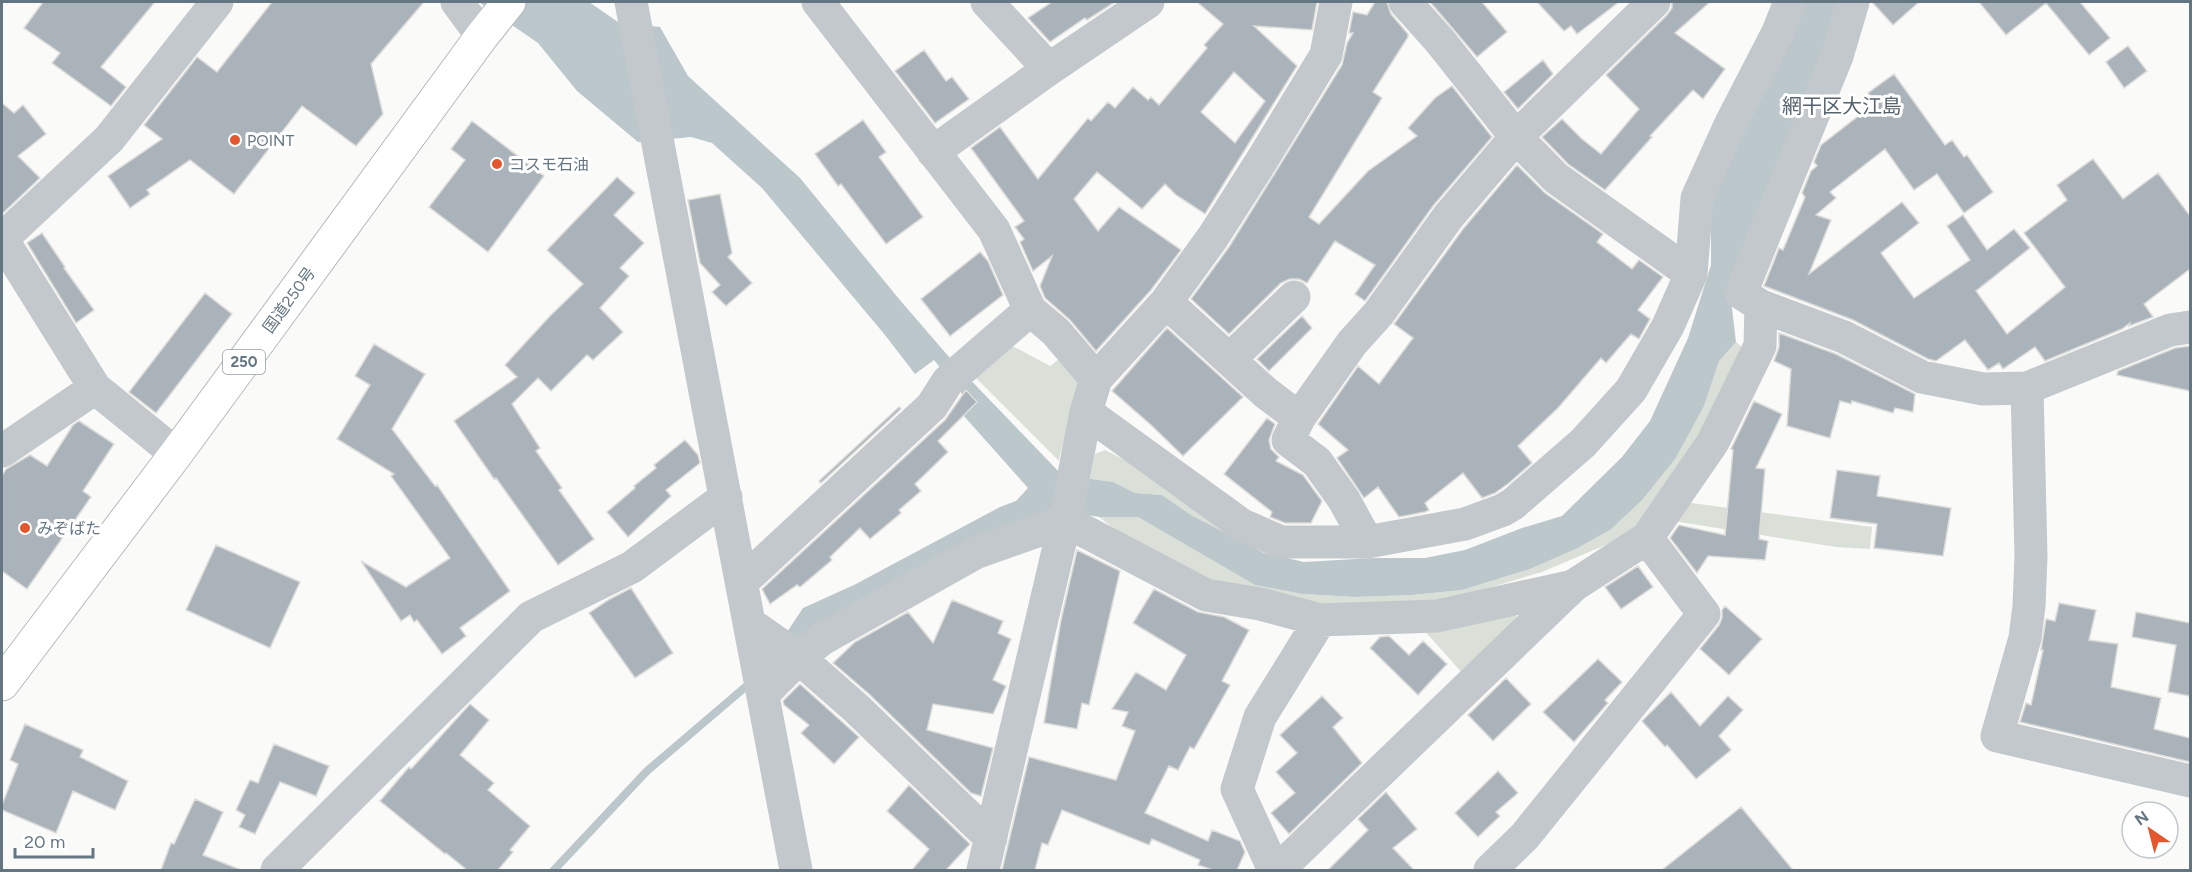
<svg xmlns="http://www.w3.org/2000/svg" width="2192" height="872" font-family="Figtree,'Noto Sans JP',sans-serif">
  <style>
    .green { fill: #dadfd7 }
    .water { fill: #bbc7cb }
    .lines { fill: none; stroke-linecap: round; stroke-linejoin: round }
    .stream { stroke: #bbc7cb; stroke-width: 8 }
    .building { fill: #aab3b9; stroke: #dcdcda; stroke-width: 1.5; fill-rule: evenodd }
    .highway-casing { stroke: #b4b9bd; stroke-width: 35 }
    .minor { stroke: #c3c8cc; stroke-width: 33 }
    .highway { stroke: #fff; stroke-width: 33 }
    .poi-dot { fill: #e4572e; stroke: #fff; stroke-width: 2 }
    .labels { text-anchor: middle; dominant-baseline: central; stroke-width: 6; stroke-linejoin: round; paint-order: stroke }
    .shield { fill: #fff; stroke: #939fa8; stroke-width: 1.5 }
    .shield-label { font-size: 15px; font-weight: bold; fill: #657683 }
    .poi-label { font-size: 16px; fill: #657683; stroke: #fff; text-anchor: start }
    .street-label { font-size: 16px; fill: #657683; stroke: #fff }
    .quarter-label { font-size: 20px; fill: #57646e; stroke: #fff }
  </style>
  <rect width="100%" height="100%" fill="#fafaf8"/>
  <path class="green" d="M 1736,342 L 1741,346 L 1742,359 L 1726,398 L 1638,526 L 1610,543 L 1542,572 L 1468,594 L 1429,603 L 1311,610 L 1220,588 L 1129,540 L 1099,517 L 1138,517 L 1255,585 L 1302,594 L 1355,597 L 1412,595 L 1462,590 L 1530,569 L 1576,549 L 1610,530 L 1704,406 L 1719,360 Z
    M 1007,343 L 1050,366 L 1066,354 C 1069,358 1073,362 1075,366 C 1086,388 1063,436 1059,461 L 972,374 Z
    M 1105,450 L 1164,480 L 1231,536 L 1191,515 L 1162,495 L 1135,493 L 1113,482 L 1090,479 L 1095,454 Z
    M 1684,502 L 1872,527 L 1870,549 L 1836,547 L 1673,521 Z
    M 1511,609 L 1517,617 L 1517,626 L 1464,675 L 1422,628 Z"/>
  <path class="water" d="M 479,2 L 589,2 L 618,22 L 660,27 L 688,76 L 800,178 L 899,299 L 956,365 L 1062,475 L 1113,482 L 1135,493 L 1162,495 L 1191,515 L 1264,553 L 1304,562 L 1373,558 L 1425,558 L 1465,550 L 1522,528 L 1562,516 L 1622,457 L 1650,421 L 1688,338 L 1711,265 L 1711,188 L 1802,2 L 1845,2 L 1731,300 L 1736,342 L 1719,361 L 1704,406 L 1675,459 L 1642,500 L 1610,530 L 1576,549 L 1530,569 L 1462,590 L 1412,595 L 1355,597 L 1302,594 L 1255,585 L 1138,517 L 1099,517 L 1054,509 L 776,676 L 771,656 L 803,608 L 854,585 L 1000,507 L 1016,501 L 1028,488 L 963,415 L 972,406 L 934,360 L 915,374 L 885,335 L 762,188 L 712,143 L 691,137 L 638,142 L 577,91 L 538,43 Z"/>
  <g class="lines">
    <path class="stream" d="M 554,870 L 647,771 L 750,683"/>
  </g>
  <path class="building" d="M 43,2 L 155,2 L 101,67 L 126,87 L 111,106 L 52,63 L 60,53 L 24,28 Z
    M 272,2 L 424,2 L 371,64 L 383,114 L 356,146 L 302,106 L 234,194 L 190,160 L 147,190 L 150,194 L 130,208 L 108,176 L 162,139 L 144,125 L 197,57 L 217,72 Z
    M 1052,2 L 1115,2 L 1087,20 L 1085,18 L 1050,42 L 1028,18 Z
    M 1197,2 L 1317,2 L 1312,30 L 1254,26 L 1297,66 L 1205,214 L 1176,195 L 1165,184 L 1142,209 L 1097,172 L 1074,199 L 1098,231 L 1119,207 L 1181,250 L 1151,290 L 1096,351 L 1070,320 L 1045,298 L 1040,286 L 1052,256 L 1033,271 L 1020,242 L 1024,239 L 1015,227 L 1024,221 L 971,148 L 1000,127 L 1038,179 L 1088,118 L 1091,121 L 1108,102 L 1115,108 L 1133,87 L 1148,100 L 1151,97 L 1159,105 L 1207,48 L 1204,45 L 1223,24 ZM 1234,72 L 1265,101 L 1235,143 L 1201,112 Z
    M 1375,2 L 1387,2 L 1391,14 L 1408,34 L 1408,37 L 1373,92 L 1382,98 L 1309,217 L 1319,224 L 1368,171 L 1417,136 L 1408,128 L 1435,98 L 1452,86 L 1492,137 L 1433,206 L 1365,301 L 1355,294 L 1375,265 L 1335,241 L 1307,283 L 1299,279 L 1290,279 L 1281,283 L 1229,334 L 1191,299 L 1229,247 L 1342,65 L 1347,43 L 1353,33 L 1349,33 L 1353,12 L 1367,15 Z
    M 1430,2 L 1482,2 L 1507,32 L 1477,57 Z
    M 1537,2 L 1619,2 L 1577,34 L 1571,26 L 1564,31 Z
    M 1672,2 L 1710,2 L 1675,33 L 1725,69 L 1703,99 L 1693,90 L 1650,136 L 1652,137 L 1605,190 L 1568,164 L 1542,137 L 1562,119 L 1582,139 L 1601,154 L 1639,109 L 1606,75 L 1667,15 L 1672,8 Z
    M 1872,2 L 1919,2 L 1893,25 Z
    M 1979,2 L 2080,2 L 2110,38 L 2089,55 L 2046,3 L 2006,35 Z
    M 2128,46 L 2147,71 L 2124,88 L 2106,62 Z
    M 924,50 L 946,81 L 952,77 L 969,99 L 935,123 L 895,71 Z
    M 1543,60 L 1553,74 L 1518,109 L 1504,92 Z
    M 1894,74 L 1945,145 L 1952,140 L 1964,157 L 1967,155 L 1993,192 L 1964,213 L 1937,174 L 1914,190 L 1885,149 L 1830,192 L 1836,198 L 1816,215 L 1831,220 L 1809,274 L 1902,202 L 1919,223 L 1881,253 L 1914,298 L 1970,260 L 1947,226 L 1963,215 L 1987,250 L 2014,229 L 2030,248 L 1976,291 L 2007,334 L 2065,287 L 2024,233 L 2067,200 L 2057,185 L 2093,159 L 2123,199 L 2158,173 L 2190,216 L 2190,269 L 2144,304 L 2153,317 L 2129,326 L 2130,323 L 2122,329 L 2045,361 L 2035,347 L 2003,369 L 1999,363 L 1988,370 L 1965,340 L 1936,361 L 1928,359 L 1853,320 L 1764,286 L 1779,248 L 1783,250 L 1805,197 L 1802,193 L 1811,171 L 1817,166 L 1814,162 L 1821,145 L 1875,103 L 1868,93 Z
    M 2,103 L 14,113 L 23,105 L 46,134 L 18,156 L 40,178 L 2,214 Z
    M 863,120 L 886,152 L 879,157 L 923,217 L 886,244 L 841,184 L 838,186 L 815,154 Z
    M 472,121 L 544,176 L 488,252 L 429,207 L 465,160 L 451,149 Z
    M 1517,165 L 1545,193 L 1603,234 L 1597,242 L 1632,269 L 1639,260 L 1663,277 L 1638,310 L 1650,319 L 1639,339 L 1631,334 L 1606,363 L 1601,358 L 1558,408 L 1518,446 L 1532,463 L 1509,483 L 1495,493 L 1482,498 L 1463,473 L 1425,503 L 1429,510 L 1425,512 L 1399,517 L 1378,487 L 1364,498 L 1337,458 L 1348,450 L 1318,424 L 1358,366 L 1379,384 L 1413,338 L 1394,324 L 1463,229 Z
    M 617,177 L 635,193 L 614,215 L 644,243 L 620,268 L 629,276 L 600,308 L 623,332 L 593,360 L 587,355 L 551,391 L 538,378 L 512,404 L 540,448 L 536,451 L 562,488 L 559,490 L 594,539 L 558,565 L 496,478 L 494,479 L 454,421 L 517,377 L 505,365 L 550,316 L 583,284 L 547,250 Z
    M 720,194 L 732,253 L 728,257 L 752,283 L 726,306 L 712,292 L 720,285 L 700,263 L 688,200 Z
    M 42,233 L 65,267 L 64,268 L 94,310 L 76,323 L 27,243 Z
    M 980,252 L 988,261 L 1003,295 L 950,336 L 921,299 Z
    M 205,293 L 232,314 L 156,413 L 129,392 Z
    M 1302,316 L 1312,328 L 1269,371 L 1257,359 Z
    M 1167,328 L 1243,397 L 1183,456 L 1151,425 L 1112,391 Z
    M 1779,333 L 1836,354 L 1915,394 L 1913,412 L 1895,408 L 1893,413 L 1852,401 L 1851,404 L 1840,401 L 1830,438 L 1787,426 L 1791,369 L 1774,361 L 1779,347 Z
    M 374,344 L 425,374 L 392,429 L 435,486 L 437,485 L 510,591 L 460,628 L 466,636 L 442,654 L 417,620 L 414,622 L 410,615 L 401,621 L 361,561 L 406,587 L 450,558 L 391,476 L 394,474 L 337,439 L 370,385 L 355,376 Z
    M 2190,346 L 2190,391 L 2117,375 L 2118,371 L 2175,348 Z
    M 966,390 L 977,402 L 938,441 L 948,452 L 915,484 L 921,491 L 899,510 L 901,513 L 870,539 L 860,528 L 830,557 L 832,560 L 800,587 L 797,585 L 770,604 L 762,589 L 945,420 Z
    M 1754,401 L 1782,414 L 1756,468 L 1765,469 L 1759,539 L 1768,541 L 1765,560 L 1708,556 L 1697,573 L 1670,538 L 1679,525 L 1725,535 L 1733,450 L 1731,449 Z
    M 899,407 L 901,409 L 821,483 L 819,481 Z
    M 1267,418 L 1275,424 L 1269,440 L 1271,449 L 1279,457 L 1276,461 L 1303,475 L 1322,501 L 1311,523 L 1285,523 L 1270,517 L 1272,512 L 1224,474 Z
    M 79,421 L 114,444 L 83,491 L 91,497 L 27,589 L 2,571 L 2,476 L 6,469 L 30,455 L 47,466 L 73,425 Z
    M 685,440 L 698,455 L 700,463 L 666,490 L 671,496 L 628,537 L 607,512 L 635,488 L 634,486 L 656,468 L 654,465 Z
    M 1837,470 L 1880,476 L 1877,496 L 1951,508 L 1943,556 L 1874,548 L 1877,524 L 1830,518 Z
    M 216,545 L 300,582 L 270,648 L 186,610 Z
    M 1077,550 L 1120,571 L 1089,705 L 1082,703 L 1077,729 L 1044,723 L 1061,620 Z
    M 1638,566 L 1653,587 L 1621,609 L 1605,587 Z
    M 631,588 L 673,653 L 635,678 L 589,613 L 610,599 Z
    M 1154,589 L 1198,612 L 1224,617 L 1249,630 L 1222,681 L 1230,685 L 1194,749 L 1190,747 L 1178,770 L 1169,766 L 1145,813 L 1208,841 L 1212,830 L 1240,841 L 1245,852 L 1237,870 L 1213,870 L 1198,865 L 1200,860 L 1152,839 L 1149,845 L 1062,810 L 1048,845 L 1042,843 L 1035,870 L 1002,870 L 1029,757 L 1116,780 L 1135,731 L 1122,726 L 1128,712 L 1112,709 L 1136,672 L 1166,690 L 1186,655 L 1133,623 Z
    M 952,600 L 1003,621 L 998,633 L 1011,639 L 993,680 L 1006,686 L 993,714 L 933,704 L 927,730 L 993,748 L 981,796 L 971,793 L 869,694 L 833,663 L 855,642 L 908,612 L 933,643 Z
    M 2059,603 L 2096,610 L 2089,640 L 2118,644 L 2111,687 L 2161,698 L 2154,729 L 2190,738 L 2190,762 L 2020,722 L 2026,703 L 2031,705 L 2043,650 L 2041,650 L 2046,619 L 2055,621 Z
    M 1725,606 L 1762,639 L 1729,675 L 1700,649 L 1719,625 L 1722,618 L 1722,610 Z
    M 2136,612 L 2190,623 L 2190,696 L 2168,692 L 2176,645 L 2132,637 Z
    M 1389,636 L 1409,655 L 1423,641 L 1447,664 L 1418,695 L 1370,648 L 1380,637 Z
    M 1598,659 L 1622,682 L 1605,700 L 1608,703 L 1574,742 L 1543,712 Z
    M 1506,678 L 1531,704 L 1493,741 L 1468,715 Z
    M 800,684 L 859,737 L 834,764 L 801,733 L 809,725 L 784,705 L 783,701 Z
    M 1671,692 L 1700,726 L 1728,696 L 1743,710 L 1719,736 L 1731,750 L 1696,779 L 1667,745 L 1665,747 L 1642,721 Z
    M 1322,696 L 1343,718 L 1333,727 L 1362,763 L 1289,834 L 1271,813 L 1295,793 L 1276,772 L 1297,753 L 1280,735 Z
    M 470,704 L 489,720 L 460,755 L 494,783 L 488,790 L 530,826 L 510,850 L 513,852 L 498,870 L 467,870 L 446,853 L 445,854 L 380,801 L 409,767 L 411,769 Z
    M 25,724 L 83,750 L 80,757 L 128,781 L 115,810 L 73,791 L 56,833 L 2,810 L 2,805 L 18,764 L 10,760 Z
    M 274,744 L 329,766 L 316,796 L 280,782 L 255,834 L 239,827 L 245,815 L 236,810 L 250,780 L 258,783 Z
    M 1498,771 L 1518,793 L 1496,812 L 1500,816 L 1478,837 L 1455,813 Z
    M 909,785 L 970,844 L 946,870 L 912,870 L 929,849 L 887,811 Z
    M 1386,792 L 1417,829 L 1393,848 L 1414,870 L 1328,870 L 1368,830 L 1358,819 Z
    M 195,799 L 223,812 L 203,855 L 239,869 L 239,870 L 161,870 L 171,843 L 174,844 Z
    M 1741,807 L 1793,870 L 1662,870 Z"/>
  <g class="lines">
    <defs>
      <path id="highway" d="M 2,684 L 176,454 L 482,36 L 509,2"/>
    </defs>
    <use href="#highway" class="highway-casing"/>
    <path class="minor" d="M 457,2 L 482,36
      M 631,2 L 796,870
      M 818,2 L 994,230 L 1030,310 L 1056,332 L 1096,379
      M 987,2 L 1049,69
      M 1405,2 L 1440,41 L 1516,137 L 1556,178 L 1691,274
      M 1853,2 L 1837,56 L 1741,293 L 1761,306 L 1844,337 L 1922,377 L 1983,389 L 2027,388 L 2170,330 L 2190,327
      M 933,152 L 1049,69 L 1148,2
      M 2,239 L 109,139 L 217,2
      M 2,239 L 95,388 L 176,454
      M 1166,302 L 1266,393 L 1299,418
      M 1230,359 L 1294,297
      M 2027,388 L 2031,556 L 2029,606 L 2025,638 L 1997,736 L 2190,781
      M 1086,412 L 1242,525 L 1281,542 L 1367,542 L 1465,524 L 1503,510 L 1513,504 L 1583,443 L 1631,390 L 1668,326 L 1691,274 L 1697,198 L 1730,125 L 1778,32 L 1790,2
      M 2,451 L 95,388
      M 1367,542 L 1344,500 L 1317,462 L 1288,440 L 1299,418 L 1352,343 L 1379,313 L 1448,217 L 1516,137 L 1654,2
      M 742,582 L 932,406 L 948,381 L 1030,310
      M 749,623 L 799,658 L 856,708 L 991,838
      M 763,694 L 799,658 L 822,639 L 975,553 L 1065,521 L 1206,595 L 1260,604 L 1320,620 L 1437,616 L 1573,586 L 1647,538 L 1713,442 L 1760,346 L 1761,306
      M 277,870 L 531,617 L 632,567 L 726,497
      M 983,870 L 1065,521 L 1086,412 L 1096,379 L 1166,302 L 1213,237 L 1262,160 L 1326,55 L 1336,2
      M 1274,870 L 1237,789 L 1260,717 L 1320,620
      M 1278,870 L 1573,586
      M 1490,870 L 1525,836 L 1704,614 L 1647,538"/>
    <use href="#highway" class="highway"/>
  </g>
  <g class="poi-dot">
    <circle cx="235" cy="140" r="6"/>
    <circle cx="497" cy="164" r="6"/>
    <circle cx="25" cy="528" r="6"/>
  </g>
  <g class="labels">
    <rect class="shield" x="223" y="350" width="42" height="24" rx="4.5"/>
    <g class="shield-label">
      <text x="244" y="362">250</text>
    </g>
    <g class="poi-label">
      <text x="247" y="140">POINT</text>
      <text x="509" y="164">コスモ石油</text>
      <text x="37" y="528">みぞばた</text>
    </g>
    <g class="street-label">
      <text transform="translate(289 300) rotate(-54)">国道250号</text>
    </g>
    <g class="quarter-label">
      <text x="1842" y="106">網干区大江島</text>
    </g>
  </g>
  <rect width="2192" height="872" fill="none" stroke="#657683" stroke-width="6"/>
  <g transform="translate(2150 830) rotate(325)"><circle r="28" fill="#ffffff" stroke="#c1c8cd" stroke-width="1.5"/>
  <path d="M0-4.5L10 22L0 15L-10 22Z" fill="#e4572e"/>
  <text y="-9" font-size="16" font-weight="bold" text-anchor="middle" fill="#657683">N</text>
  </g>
  <path d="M15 848v9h78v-9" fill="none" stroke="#657683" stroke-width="3"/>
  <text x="24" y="848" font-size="18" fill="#657683" stroke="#ffffff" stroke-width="4.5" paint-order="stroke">20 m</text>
</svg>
